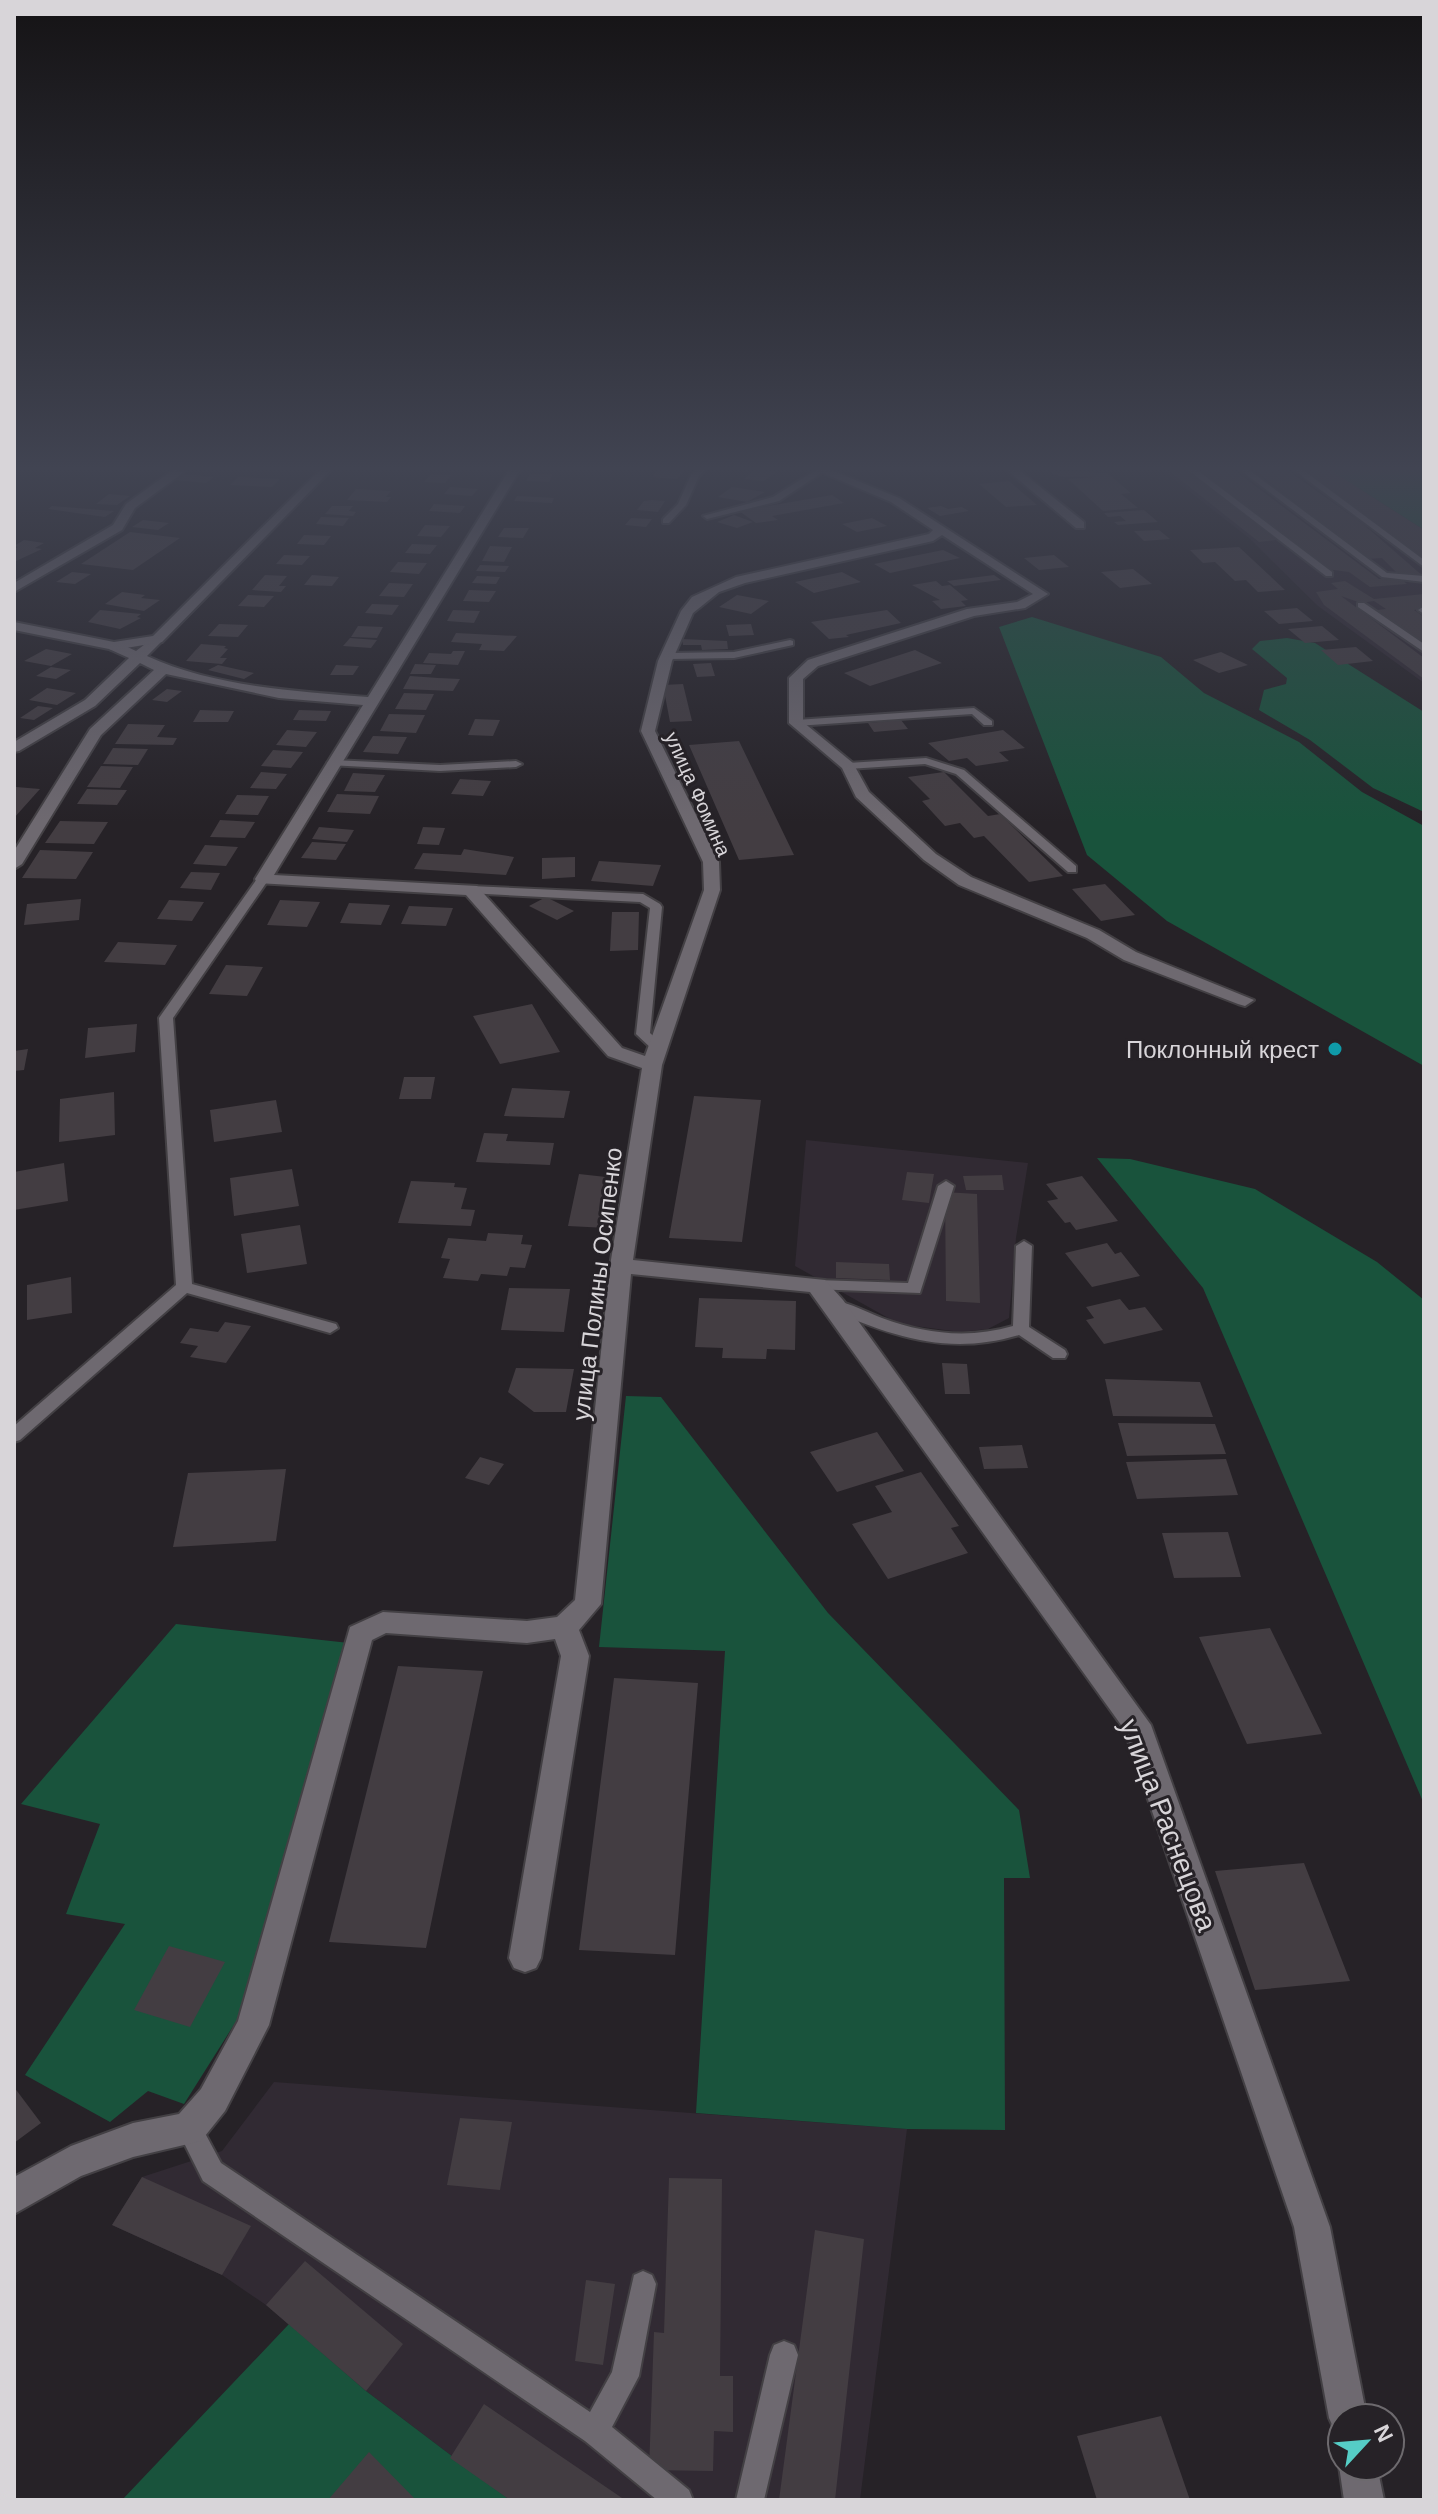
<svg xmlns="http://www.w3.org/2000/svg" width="1438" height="2514" font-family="Helvetica,sans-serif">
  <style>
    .built { fill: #312a33 }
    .green { fill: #19533c }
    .building { fill: #433d42 }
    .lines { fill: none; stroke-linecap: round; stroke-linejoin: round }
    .service-casing { stroke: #434044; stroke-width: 4 }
    .minor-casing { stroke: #434044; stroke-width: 4 }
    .tertiary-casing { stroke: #434044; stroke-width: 4 }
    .service { fill: #6e6970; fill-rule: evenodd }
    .minor { fill: #6e6970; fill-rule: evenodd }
    .tertiary { fill: #6e6970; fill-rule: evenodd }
    .culture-dot { fill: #0f9aa8; stroke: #262227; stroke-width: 3 }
    .labels { text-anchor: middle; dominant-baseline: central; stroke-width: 6; stroke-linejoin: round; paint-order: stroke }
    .far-street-label { font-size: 20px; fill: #d8d5d9; stroke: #262227 }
    .poi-label { font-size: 24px; fill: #d8d5d9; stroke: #262227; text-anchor: end }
    .street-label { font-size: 24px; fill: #d8d5d9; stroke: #262227 }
    .near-street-label { font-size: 28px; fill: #d8d5d9; stroke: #262227 }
  </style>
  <rect width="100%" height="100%" fill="#262227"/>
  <path class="built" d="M 1162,470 L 1330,470 L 1424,530 L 1424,683 L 1318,606 L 1249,538 Z
    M 806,1140 L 1028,1163 L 1016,1238 L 1009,1318 L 988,1329 L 960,1332 L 899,1324 L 795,1266 Z
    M 274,2082 L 907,2129 L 860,2500 L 510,2500 L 366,2391 L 266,2305 L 222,2275 L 112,2225 L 142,2177 L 222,2151 Z"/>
  <path class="green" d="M 1330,470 L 1424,470 L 1424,530 Z
    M 1032,617 L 1161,657 L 1204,693 L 1299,742 L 1362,792 L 1424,826 L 1424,1066 L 1167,921 L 1087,855 L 999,627 Z
    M 1287,638 L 1315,643 L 1424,712 L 1424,812 L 1373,788 L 1310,740 L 1259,710 L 1264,690 L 1286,684 L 1287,678 L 1252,649 L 1260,641 Z
    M 1097,1158 L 1130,1159 L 1255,1189 L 1377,1262 L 1424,1300 L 1424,1804 L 1203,1288 Z
    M 626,1396 L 661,1397 L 828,1613 L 1019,1810 L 1030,1878 L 1004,1878 L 1005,2130 L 907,2129 L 696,2113 L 725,1651 L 599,1647 Z
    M 176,1624 L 349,1643 L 242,2012 L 184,2104 L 148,2091 L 110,2122 L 25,2075 L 125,1924 L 66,1914 L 100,1824 L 21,1804 Z
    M 289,2324 L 366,2391 L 510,2500 L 122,2500 Z"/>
  <path class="building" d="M 658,470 L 685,470 L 677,479 L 652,477 Z
    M 755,470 L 766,470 L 776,472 L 764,481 L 744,479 Z
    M 1051,470 L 1107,473 L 1131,493 L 1121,494 L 1138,508 L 1103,511 L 1068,479 L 1097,477 L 1064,477 L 1052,474 Z
    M 1168,470 L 1188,470 L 1276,540 L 1259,542 Z
    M 1200,470 L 1234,470 L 1379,579 L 1400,578 L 1407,584 L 1370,587 L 1349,572 L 1326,569 Z
    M 1254,470 L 1287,470 L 1362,523 L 1424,577 L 1399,575 L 1382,558 L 1367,559 Z
    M 1305,470 L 1330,470 L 1424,530 L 1424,558 Z
    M 184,474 L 214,477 L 206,483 L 175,480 Z
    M 431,474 L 452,475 L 445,483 L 424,482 Z
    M 530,474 L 553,474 L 549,482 L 526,481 Z
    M 238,477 L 280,479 L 272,487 L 230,485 Z
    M 1009,481 L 1037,505 L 1006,507 L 979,484 Z
    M 450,487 L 478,489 L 472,496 L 444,494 Z
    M 732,487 L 765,492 L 747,502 L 718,497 Z
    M 356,489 L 391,491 L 386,497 L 391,497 L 387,502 L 347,500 Z
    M 109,494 L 130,496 L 117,505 L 96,504 Z
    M 832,495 L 844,503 L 772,516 L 778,520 L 756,523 L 739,511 Z
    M 517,496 L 538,497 L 554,498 L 552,503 L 514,501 Z
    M 652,500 L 665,501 L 658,512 L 637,510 L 644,501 Z
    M 434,504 L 465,506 L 460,513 L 429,511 Z
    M 52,506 L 89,509 L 114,511 L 105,517 L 48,509 Z
    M 332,506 L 353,506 L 349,511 L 356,512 L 353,516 L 325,514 Z
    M 941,506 L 948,509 L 962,507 L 969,511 L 940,516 L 927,508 Z
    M 1144,510 L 1158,522 L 1118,525 L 1114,522 L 1126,521 L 1120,516 L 1108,517 L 1104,513 Z
    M 734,515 L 753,522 L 737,528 L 717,522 Z
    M 321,517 L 349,518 L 343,526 L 316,524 Z
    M 631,518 L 652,519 L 646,527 L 625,525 Z
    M 872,518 L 887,526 L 857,532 L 842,524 Z
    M 143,520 L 169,523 L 158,530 L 132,527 Z
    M 425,525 L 450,526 L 441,537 L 417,536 Z
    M 504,528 L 529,528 L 523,538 L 498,537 Z
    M 1159,530 L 1170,539 L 1144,541 L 1134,531 Z
    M 130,532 L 180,538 L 133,570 L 81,564 Z
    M 304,535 L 331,536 L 324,545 L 297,544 Z
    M 24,540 L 44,543 L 35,548 L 42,549 L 14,562 L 14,549 L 18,547 L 14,546 Z
    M 412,544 L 437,545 L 430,554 L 405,553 Z
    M 490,546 L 512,547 L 504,562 L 482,561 Z
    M 1239,547 L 1285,590 L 1258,592 L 1246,580 L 1235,581 L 1215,562 L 1203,563 L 1190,550 Z
    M 943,550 L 960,558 L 890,573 L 874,564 Z
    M 284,555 L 310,556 L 302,565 L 276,564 Z
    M 1054,555 L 1069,567 L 1039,570 L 1024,558 Z
    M 398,562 L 427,563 L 419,574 L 390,572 Z
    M 480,565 L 509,566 L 505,572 L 476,571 Z
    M 1133,569 L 1152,584 L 1120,588 L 1101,572 Z
    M 72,572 L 91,574 L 75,584 L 56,582 Z
    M 842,572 L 861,582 L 814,593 L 795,582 Z
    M 265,575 L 287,576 L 279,586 L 286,586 L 281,592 L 252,590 Z
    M 312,575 L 339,577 L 332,586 L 304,585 Z
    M 994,575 L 1001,580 L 954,586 L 947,581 Z
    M 477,576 L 500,577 L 496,584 L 472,583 Z
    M 936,581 L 942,586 L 950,585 L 968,600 L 961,601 L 966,606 L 941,609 L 932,601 L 940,600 L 912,585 Z
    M 1345,581 L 1374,599 L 1424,594 L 1424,609 L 1414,610 L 1424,617 L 1424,643 L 1377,610 L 1386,609 L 1374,601 L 1361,603 L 1341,596 L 1424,658 L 1424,679 L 1324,605 L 1316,592 L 1338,589 L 1331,583 Z
    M 389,583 L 413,584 L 404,597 L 379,596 Z
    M 469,590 L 496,591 L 489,602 L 463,601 Z
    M 122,592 L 145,595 L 141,598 L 160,600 L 144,611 L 105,604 Z
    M 248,595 L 274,596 L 264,607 L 238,606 Z
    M 737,595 L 769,601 L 751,614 L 719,607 Z
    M 372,604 L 399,605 L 392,615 L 365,613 Z
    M 1297,608 L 1313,621 L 1279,624 L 1264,611 Z
    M 100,610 L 141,614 L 137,617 L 141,618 L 120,629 L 88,622 Z
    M 453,610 L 480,611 L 474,623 L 447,621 Z
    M 887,610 L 901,623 L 846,635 L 849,637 L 829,639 L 811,622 Z
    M 219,624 L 248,625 L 238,637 L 208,636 Z
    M 751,624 L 754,635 L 729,636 L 726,625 Z
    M 358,626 L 383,627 L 377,638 L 351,637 Z
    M 1322,626 L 1339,640 L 1305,643 L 1288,629 Z
    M 456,633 L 517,636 L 504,651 L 479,650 L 482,644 L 451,642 Z
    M 350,638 L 377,640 L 371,648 L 343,646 Z
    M 682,639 L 727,641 L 728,649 L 702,650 L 701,645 L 683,645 Z
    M 201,644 L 226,646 L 224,648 L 228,649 L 220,658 L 227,658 L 222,664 L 186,661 Z
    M 1356,647 L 1373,661 L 1338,665 L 1321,650 Z
    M 46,649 L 72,654 L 51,666 L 24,661 Z
    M 915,650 L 942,663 L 870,686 L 844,673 Z
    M 453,651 L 465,651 L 458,665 L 423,663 L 429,653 L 451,654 Z
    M 1221,652 L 1248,665 L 1219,673 L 1193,660 Z
    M 711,663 L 715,676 L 697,677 L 693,664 Z
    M 415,664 L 436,665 L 431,674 L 410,674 Z
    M 218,665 L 254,673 L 244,679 L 208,670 Z
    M 336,665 L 359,666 L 353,675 L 330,675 Z
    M 51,667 L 71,670 L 56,679 L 36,676 Z
    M 410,676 L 438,678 L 460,679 L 453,691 L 403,689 Z
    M 683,684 L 692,721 L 670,722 L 663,685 Z
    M 47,688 L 76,693 L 57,705 L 29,700 Z
    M 167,689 L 182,691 L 167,702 L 152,700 Z
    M 404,693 L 434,694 L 426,710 L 395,709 Z
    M 38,706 L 53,708 L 34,720 L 20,718 Z
    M 200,710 L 234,711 L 228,722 L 193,722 Z
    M 299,710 L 331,711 L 326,721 L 293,720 Z
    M 389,714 L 425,715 L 416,733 L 380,731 Z
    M 475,719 L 500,720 L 493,736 L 468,735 Z
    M 901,720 L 908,729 L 874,732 L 868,723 Z
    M 128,724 L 165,725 L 157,737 L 177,738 L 173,745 L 115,744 Z
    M 287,730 L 317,732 L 306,747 L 276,745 Z
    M 1003,730 L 1025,748 L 999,752 L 1009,761 L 976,766 L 967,758 L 949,761 L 928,743 Z
    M 373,736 L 407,737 L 398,754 L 363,752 Z
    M 739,741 L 794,855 L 739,860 L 689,745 Z
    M 113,748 L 148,749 L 138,765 L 103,764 Z
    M 273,750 L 303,752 L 291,768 L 261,766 Z
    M 101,766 L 133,767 L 120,788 L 87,787 Z
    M 261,772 L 287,774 L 276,789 L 250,788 Z
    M 944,772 L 988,816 L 1000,814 L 1063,876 L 1029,882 L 984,836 L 974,838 L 960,823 L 945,826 L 922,801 L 930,799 L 908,777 Z
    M 353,773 L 385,775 L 375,792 L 344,791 Z
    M 460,779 L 491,781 L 483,796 L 451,794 Z
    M 16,787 L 40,789 L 14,818 L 14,790 Z
    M 87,789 L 127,790 L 117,805 L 77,804 Z
    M 337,794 L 379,796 L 370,814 L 327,812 Z
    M 237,795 L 269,796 L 258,815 L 225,814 Z
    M 220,820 L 255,822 L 245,838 L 210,837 Z
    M 60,821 L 108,822 L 94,844 L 45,843 Z
    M 319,827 L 354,830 L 347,842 L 312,839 Z
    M 423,827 L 445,828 L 439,845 L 417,844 Z
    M 312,842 L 346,844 L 336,860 L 301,858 Z
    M 205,845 L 238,847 L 226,866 L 193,864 Z
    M 464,849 L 514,857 L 506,875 L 414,869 L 423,853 L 461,855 Z
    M 40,850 L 93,852 L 76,879 L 22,878 Z
    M 575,857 L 575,877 L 542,879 L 542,858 Z
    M 599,861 L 661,865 L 653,886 L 591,881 Z
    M 191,872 L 220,873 L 211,890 L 180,888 Z
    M 1105,884 L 1135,915 L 1101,921 L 1072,889 Z
    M 546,897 L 574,911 L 557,920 L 529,906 Z
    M 81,899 L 79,920 L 24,925 L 27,904 Z
    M 169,900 L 204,902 L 192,921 L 157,919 Z
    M 280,900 L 320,902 L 307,927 L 267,925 Z
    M 349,903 L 390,905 L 381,925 L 340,923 Z
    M 409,906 L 453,908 L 446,926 L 401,924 Z
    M 612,912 L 639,912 L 638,950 L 610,951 Z
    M 118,942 L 177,945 L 165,965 L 104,962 Z
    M 226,965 L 263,967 L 247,996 L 209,994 Z
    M 532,1004 L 560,1052 L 500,1064 L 473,1016 Z
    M 137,1024 L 135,1052 L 85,1058 L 88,1028 Z
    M 28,1049 L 24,1070 L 14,1071 L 14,1051 Z
    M 404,1077 L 435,1077 L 431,1099 L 399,1099 Z
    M 512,1088 L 570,1091 L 564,1118 L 504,1116 Z
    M 114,1092 L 115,1135 L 59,1142 L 60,1099 Z
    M 694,1096 L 761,1100 L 742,1242 L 669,1238 Z
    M 276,1100 L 282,1132 L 214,1142 L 210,1110 Z
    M 484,1133 L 508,1134 L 506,1141 L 554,1143 L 550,1165 L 476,1162 Z
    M 64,1163 L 68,1201 L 14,1210 L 14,1172 Z
    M 292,1169 L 299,1206 L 234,1216 L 230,1178 Z
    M 907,1172 L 934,1174 L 929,1203 L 902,1200 Z
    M 579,1174 L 615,1178 L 607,1228 L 568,1226 Z
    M 1002,1175 L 1004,1190 L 966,1190 L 963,1176 Z
    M 1082,1176 L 1118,1221 L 1076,1230 L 1070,1222 L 1065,1223 L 1047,1201 L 1058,1199 L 1046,1184 Z
    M 411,1181 L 455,1183 L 454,1187 L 467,1188 L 461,1209 L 475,1210 L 471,1226 L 398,1223 Z
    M 945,1192 L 977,1194 L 980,1303 L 946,1301 Z
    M 300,1225 L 307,1264 L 247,1273 L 241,1234 Z
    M 488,1233 L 523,1235 L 521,1244 L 532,1245 L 525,1268 L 510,1267 L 507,1276 L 481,1274 L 478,1281 L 443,1278 L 450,1259 L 441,1258 L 448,1238 L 486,1241 Z
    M 1107,1243 L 1115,1254 L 1121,1252 L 1140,1276 L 1092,1287 L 1065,1253 Z
    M 836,1262 L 889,1264 L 890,1280 L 836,1278 Z
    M 71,1277 L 72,1313 L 27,1320 L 27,1285 Z
    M 509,1288 L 570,1289 L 564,1332 L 501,1330 Z
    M 699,1298 L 796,1301 L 795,1350 L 767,1349 L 766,1359 L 722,1358 L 723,1348 L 695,1347 Z
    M 1120,1299 L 1129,1310 L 1145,1307 L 1163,1330 L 1104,1344 L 1086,1320 L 1094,1318 L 1086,1307 Z
    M 225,1322 L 251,1326 L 226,1363 L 190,1357 L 198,1346 L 180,1343 L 190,1328 L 218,1332 Z
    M 942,1363 L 967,1364 L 970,1394 L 945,1394 Z
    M 516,1368 L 574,1369 L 566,1412 L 534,1412 L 508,1392 Z
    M 1105,1379 L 1200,1382 L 1213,1417 L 1113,1416 Z
    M 1118,1423 L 1215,1424 L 1226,1454 L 1127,1456 Z
    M 877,1432 L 904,1471 L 837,1492 L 810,1452 Z
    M 1022,1445 L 1028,1468 L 984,1469 L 979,1447 Z
    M 480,1457 L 504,1464 L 489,1485 L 465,1478 Z
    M 1226,1459 L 1238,1495 L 1137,1499 L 1126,1462 Z
    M 286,1469 L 276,1541 L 173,1547 L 188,1473 Z
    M 921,1472 L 959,1526 L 951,1528 L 968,1553 L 888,1579 L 852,1524 L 892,1512 L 875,1486 Z
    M 1228,1532 L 1241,1577 L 1174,1578 L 1162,1533 Z
    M 1270,1628 L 1322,1734 L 1247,1744 L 1199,1637 Z
    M 398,1666 L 483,1671 L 426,1948 L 329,1942 Z
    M 614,1678 L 698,1683 L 675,1955 L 579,1950 Z
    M 1304,1863 L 1350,1981 L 1255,1990 L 1215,1871 Z
    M 169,1946 L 225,1962 L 190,2027 L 134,2010 Z
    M 14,2087 L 41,2123 L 14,2143 Z
    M 460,2118 L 512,2122 L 500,2190 L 447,2185 Z
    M 142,2177 L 251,2226 L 222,2275 L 112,2225 Z
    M 669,2178 L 722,2179 L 720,2376 L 733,2376 L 733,2432 L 714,2431 L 713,2471 L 649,2470 L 654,2332 L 664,2333 Z
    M 815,2230 L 864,2239 L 835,2500 L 779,2500 Z
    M 305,2261 L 403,2344 L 366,2391 L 266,2305 Z
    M 586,2280 L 615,2284 L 603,2365 L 575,2361 Z
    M 484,2404 L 625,2500 L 510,2500 L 450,2458 Z
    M 1161,2416 L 1190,2500 L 1097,2500 L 1077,2436 Z
    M 369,2452 L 416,2500 L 328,2500 Z"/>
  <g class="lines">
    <defs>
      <path id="service" d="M 696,470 L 705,470 L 699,476 L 686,505 L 669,523 L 663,523 L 663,519 L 678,504 L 691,475 Z
        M 816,470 L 826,470 L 779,501 L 707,519 L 703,516 L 773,497 Z
        M 1188,470 L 1197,470 L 1332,572 L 1332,576 L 1326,576 Z
        M 1240,470 L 1249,470 L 1387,573 L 1424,576 L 1424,582 L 1382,577 Z
        M 1294,470 L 1303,470 L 1424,560 L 1424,567 Z
        M 1358,603 L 1364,603 L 1424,644 L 1424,652 L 1358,607 Z
        M 1423,607 L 1424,607 L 1424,614 L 1418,610 Z
        M 790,640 L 793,641 L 793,645 L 734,658 L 670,659 L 665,656 L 670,653 L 734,652 Z
        M 974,708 L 992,721 L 992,725 L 984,725 L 972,714 L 796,726 L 791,723 L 796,720 Z
        M 926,758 L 964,770 L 1076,866 L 1076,872 L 1068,872 L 956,774 L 925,764 L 848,769 L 842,766 L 848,763 Z
        M 333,760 L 440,765 L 516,761 L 522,764 L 516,767 L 440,771 L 329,765 L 327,763 Z
        M 263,875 L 269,879 L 173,1018 L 192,1284 L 336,1324 L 338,1328 L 330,1333 L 187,1293 L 20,1440 L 14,1442 L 14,1426 L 176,1285 L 159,1018 L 259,876 Z
        M 471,886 L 643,894 L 660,904 L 662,907 L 650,1033 L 664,1046 L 662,1049 L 652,1049 L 636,1034 L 650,908 L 640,902 L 467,893 L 465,890 Z
        M 946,1181 L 954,1186 L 920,1293 L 811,1289 L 809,1285 L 811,1281 L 817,1280 L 908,1283 L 938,1186 Z
        M 1024,1241 L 1032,1246 L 1029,1327 L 1065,1350 L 1067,1354 L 1065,1358 L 1053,1358 L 1019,1335 C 949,1356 893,1337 829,1309 L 827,1305 L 835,1300 C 851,1304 867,1312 882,1318 C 925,1334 969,1339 1013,1326 L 1016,1246 Z
        M 189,2117 L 198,2120 L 221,2163 L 590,2412 L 612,2372 L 634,2275 L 643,2271 L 652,2275 L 656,2284 L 639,2376 L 612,2427 L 689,2490 L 693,2500 L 657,2500 L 585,2441 L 203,2181 L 177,2129 L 180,2120 Z
        M 784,2341 L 794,2345 L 798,2355 L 764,2500 L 736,2500 L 770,2355 L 774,2345 Z"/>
      <path id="minor" d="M 173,470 L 184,472 L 135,508 L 122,530 L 14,592 L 14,583 L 113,525 L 126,504 Z
        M 509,470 L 520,470 L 274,875 L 477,886 L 622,1048 L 645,1056 L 704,890 L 703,862 L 641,731 L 658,661 L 681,611 L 692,597 L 736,577 L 929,534 L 933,530 L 891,502 L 816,470 L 831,470 L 899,498 L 1048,594 L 1025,608 L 974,616 L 818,666 L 803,679 L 803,722 L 853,763 L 869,792 L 936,854 L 971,877 L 1099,930 L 1136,952 L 1254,1000 L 1245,1006 L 1238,1004 L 1124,960 L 1087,938 L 959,885 L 924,860 L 856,797 L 842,768 L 789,723 L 789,678 L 808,660 L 967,609 L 1017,602 L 1033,594 L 942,535 L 933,541 L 745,583 L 719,592 L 693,613 L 672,661 L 655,731 L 719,862 L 720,890 L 662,1065 L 633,1260 L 825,1280 L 843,1300 L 1151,1725 L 1330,2227 L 1367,2418 L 1342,2418 L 1342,2435 L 1335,2431 L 1329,2418 L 1294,2227 L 1124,1729 L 810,1292 L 631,1274 L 601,1604 L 579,1630 L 589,1656 L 541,1958 L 536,1968 L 525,1972 L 514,1968 L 509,1958 L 561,1656 L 555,1639 L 527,1643 L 386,1633 L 372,1640 L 269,2025 L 225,2111 L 201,2141 L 133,2157 L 81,2176 L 14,2214 L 14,2177 L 71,2146 L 133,2123 L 179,2114 L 201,2089 L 238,2021 L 350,1627 L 383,1612 L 527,1621 L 557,1617 L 575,1600 L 610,1266 L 642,1068 L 608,1056 L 466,895 L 257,883 L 255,879 L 363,705 L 279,698 L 166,674 L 101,735 L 22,864 L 14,869 L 14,851 L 90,729 L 154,670 L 140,663 L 95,706 L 19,751 L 14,752 L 14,742 L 85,700 L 129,658 L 109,649 L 109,643 L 119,643 L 136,651 L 157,635 L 164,639 L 147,656 C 214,687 296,691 368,697 Z
        M 1007,470 L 1019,470 L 1084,522 L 1084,528 L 1076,528 Z
        M 1342,2458 L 1342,2466 L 1377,2466 L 1384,2500 L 1344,2500 L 1339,2466 Z"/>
      <path id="tertiary" d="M 320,470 L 331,470 L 162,642 L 114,650 L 14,630 L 14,622 L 114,642 L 153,636 Z"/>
    </defs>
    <use href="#service" class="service-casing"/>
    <use href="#minor" class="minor-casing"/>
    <use href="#tertiary" class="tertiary-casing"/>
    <use href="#service" class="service"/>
    <use href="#minor" class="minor"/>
    <use href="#tertiary" class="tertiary"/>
  </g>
  <linearGradient id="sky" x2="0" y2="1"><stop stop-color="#151315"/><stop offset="0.57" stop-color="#414452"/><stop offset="1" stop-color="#414452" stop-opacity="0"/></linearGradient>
  <rect width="1438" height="822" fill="url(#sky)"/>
  <circle class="culture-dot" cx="1335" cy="1049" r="8"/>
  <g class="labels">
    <g class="far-street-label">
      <text transform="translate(698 794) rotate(66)">улица Фомина</text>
    </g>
    <g class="poi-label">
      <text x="1319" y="1049">Поклонный крест</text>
    </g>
    <g class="street-label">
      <text transform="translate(597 1284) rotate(-83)">улица Полины Осипенко</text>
    </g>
    <g class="near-street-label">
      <text transform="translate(1168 1825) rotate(69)">улица Раснецова</text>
    </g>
  </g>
  <rect width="1438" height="2514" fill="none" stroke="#d8d5d9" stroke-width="32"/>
  <g transform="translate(1366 2442) rotate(64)"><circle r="38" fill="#262227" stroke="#6d6a6e" stroke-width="2"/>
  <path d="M0-6L14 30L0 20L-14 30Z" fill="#55cdc6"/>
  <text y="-12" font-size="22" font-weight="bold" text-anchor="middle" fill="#d8d5d9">N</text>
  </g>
</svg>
